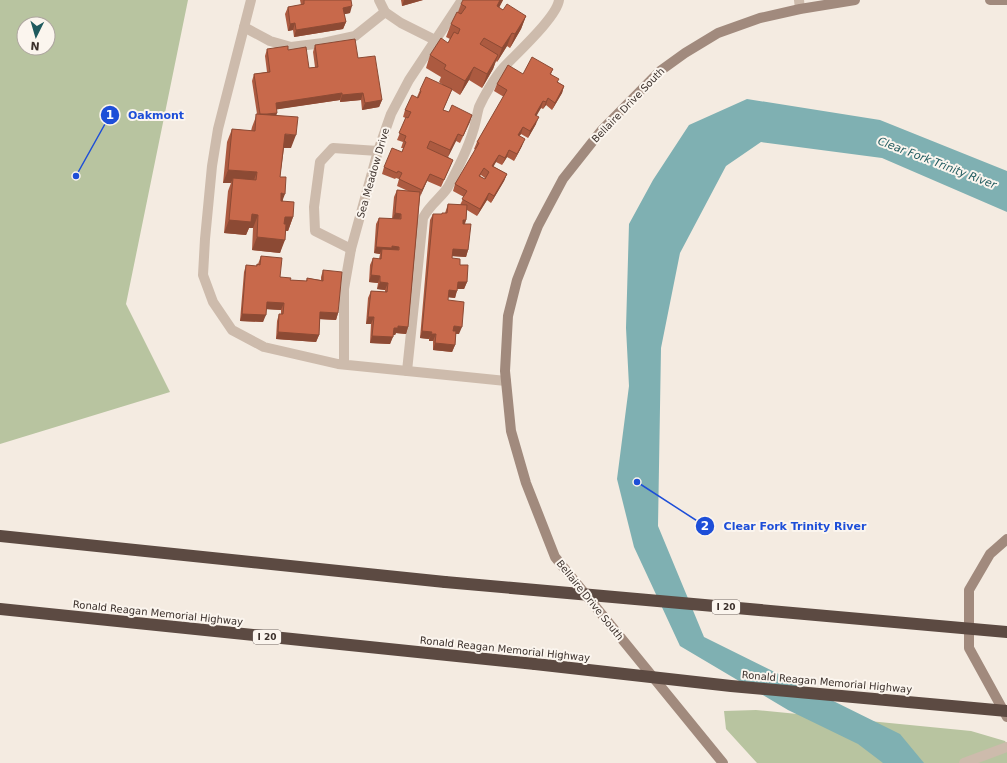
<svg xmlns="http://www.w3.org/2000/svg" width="1007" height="763" font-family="'DejaVu Sans',sans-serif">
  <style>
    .green { fill: #b8c4a0; fill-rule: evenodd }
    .water { fill: #7fb0b2 }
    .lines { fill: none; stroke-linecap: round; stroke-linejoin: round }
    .lane { stroke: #cdbbac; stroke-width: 10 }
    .street { stroke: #cdbbac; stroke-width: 10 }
    .secondary { stroke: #a18a7d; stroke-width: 10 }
    .highway { stroke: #5c4a42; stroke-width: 12 }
    .highway-bridge { stroke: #5c4a42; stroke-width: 12 }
    .wall { fill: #ac5a40; fill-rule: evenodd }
    .shaded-wall { fill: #8c4a34 }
    .building { fill: #c8694b; stroke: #8c4a34; fill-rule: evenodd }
    .labels { text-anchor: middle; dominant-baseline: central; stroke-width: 4; stroke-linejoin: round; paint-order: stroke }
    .shield { fill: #fbf5ee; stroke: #756b66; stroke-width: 1 }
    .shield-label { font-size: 9px; font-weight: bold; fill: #3b302b }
    .street-label { font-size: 10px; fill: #3b302b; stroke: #fbf5ee }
    .water-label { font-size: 11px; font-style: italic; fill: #1f5a5e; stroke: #fbf5ee }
    .leader { fill: none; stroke: #1d4ed8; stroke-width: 1.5 }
    .callout-dot { fill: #1d4ed8; stroke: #fbf5ee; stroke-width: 1.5 }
    .mark-label { font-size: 12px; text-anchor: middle; font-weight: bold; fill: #fff }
    .callout-label { font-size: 11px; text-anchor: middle; font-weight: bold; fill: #1d4ed8; stroke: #fbf5ee; stroke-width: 4; stroke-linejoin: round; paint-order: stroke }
  </style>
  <rect width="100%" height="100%" fill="#f4ebe1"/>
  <path class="green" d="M 0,0 L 188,0 L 126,304 L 170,392 L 0,444 ZM 24,24 L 48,24 L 48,48 L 24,48 Z
    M 756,710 L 971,731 L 1005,741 L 1007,744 L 1007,763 L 757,763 L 726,729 L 724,711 Z"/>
  <path class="water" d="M 747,99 L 880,120 L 1007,171 L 1007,212 L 882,158 L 761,142 L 726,166 L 680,253 L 661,348 L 658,526 L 704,637 L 900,734 L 924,763 L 883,763 L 858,744 L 788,710 L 680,646 L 634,547 L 617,479 L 629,386 L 626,328 L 629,224 L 653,180 L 689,125 Z"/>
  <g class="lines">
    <path class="lane" d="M 244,27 L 270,41 L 291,47 L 323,43 L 355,36 L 385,12
      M 351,249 L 315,231 L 314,207 L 320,162 L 333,148 L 378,151
      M 407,371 L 423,218 C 430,204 441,198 448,187 C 458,168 468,149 474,128 C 476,121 477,114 479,107 C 484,96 495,77 503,68 C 516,54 557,17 559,0
      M 964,763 L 1007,747"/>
    <path class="street" d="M 251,0 L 218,129 L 212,166 L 205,239 L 203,275 L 213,302 L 232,330 L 264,347 L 338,364 L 506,381
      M 379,0 L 385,12 L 401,23 L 435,40
      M 799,0 L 800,9
      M 344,364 L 344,289 L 351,249 L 378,151 L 391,114 L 409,80 L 462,0"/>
    <path class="secondary" d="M 990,0 L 1007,0
      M 1007,539 L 990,554 L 969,590 L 969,648 L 1007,717
      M 723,763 L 555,557 L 526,483 L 511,431 L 505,371 L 508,316 L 517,280 L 538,226 L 563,179 L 601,131 L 660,71 L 685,53 L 718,33 L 760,18 L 800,9 L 855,0"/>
    <path class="highway" d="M 0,536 L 445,582
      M 0,609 L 535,664"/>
    <path class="highway-bridge" d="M 445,582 L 1007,632
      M 535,664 L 731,686 L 1007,711"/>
  </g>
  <path class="wall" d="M 300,0 L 351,0 L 350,13 L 344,14 L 346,22 L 343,29 L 294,37 L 293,30 L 288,31 L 285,14 L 288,7 L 301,5 Z
    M 401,0 L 423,0 L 402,6 Z
    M 503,0 L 499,8 L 503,10 L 526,16 L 521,29 L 510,48 L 507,46 L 497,62 L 496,61 L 493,69 L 482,88 L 469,80 L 460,95 L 452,90 L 443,110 L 449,112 L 472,115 L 460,143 L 456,141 L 448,157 L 453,160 L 441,187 L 427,181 L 420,196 L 408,327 L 406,334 L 396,333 L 395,335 L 393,335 L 390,344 L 370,343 L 371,324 L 366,324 L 368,298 L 371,291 L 385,292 L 385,290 L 377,289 L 378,283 L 369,282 L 370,265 L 373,258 L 379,259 L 380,254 L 374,253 L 376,224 L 379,218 L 392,219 L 394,197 L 397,190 L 408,191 L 397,186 L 399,179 L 396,178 L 395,179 L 382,174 L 384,167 L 402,152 L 403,148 L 401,148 L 403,142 L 397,140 L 406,118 L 403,117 L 405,110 L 417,97 L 420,90 L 443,85 L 439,82 L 441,77 L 426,68 L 430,55 L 448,43 L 450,39 L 446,37 L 451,24 L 458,12 L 461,4 Z
    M 315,45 L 358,58 L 382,100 L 379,107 L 362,110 L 361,100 L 340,102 L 340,100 L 277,109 L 276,115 L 291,148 L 284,148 L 280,177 L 283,201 L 293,217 L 288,231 L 286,231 L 280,253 L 252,250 L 253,228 L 249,228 L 246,235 L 224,233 L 228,191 L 231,183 L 223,183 L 227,142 L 232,129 L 251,131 L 252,127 L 257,114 L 252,81 L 254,74 L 267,72 L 265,56 L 267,49 L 288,50 L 309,68 L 315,67 L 313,52 Z
    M 553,69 L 551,74 L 558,82 L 564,86 L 562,93 L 552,110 L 546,105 L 543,109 L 541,108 L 536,115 L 536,124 L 528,138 L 521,134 L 519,136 L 522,146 L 514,161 L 507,157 L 502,165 L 496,162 L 493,166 L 507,174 L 504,181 L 491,203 L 487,200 L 477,216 L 467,210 L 466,220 L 465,224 L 468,250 L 466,257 L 452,256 L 452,258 L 460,265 L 467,282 L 464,289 L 457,289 L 455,298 L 448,297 L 448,300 L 459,334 L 456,334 L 455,345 L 452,352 L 433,350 L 433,341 L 429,341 L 429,339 L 420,338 L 430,220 L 433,214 L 442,214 L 442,213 L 445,213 L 448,204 L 460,205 L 464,197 L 453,191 L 455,184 L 476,150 L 474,149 L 477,142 L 504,97 L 494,91 L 497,84 L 523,74 ZM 481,175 L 485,178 L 485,179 L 480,176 Z
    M 261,256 L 280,277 L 290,280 L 306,281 L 307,278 L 321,280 L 321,277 L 323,270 L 338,313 L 336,320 L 320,319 L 319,335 L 316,342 L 276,339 L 277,321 L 279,314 L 281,314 L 281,310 L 266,309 L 263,322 L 240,321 L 244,272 L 246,265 L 256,266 L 257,264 L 258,264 Z"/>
  <path class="shaded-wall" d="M 404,0 L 423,0 L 402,6 Z
    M 500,0 L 503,0 L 492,20 L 497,6 Z
    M 352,6 L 350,13 L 341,15 L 343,8 Z
    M 526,16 L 521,29 L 510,48 L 515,34 Z
    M 346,22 L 343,29 L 294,37 L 296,30 Z
    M 295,23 L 293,30 L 288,31 L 290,24 Z
    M 512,33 L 507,46 L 497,62 L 502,48 Z
    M 498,55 L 493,69 L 482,88 L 487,74 Z
    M 474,67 L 469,80 L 460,95 L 465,81 Z
    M 564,86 L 562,93 L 552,110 L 555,103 Z
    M 342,93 L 340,100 L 273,110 L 276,103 Z
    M 363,93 L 361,100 L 340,102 L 342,95 Z
    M 548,98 L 546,105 L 543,109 L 546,102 Z
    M 382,100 L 379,107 L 362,110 L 365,103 Z
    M 543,101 L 541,108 L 533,122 L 535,115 Z
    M 277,113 L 275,120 L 260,115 Z
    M 472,115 L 470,122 L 460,143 Z
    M 539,117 L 536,124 L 528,138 L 530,131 Z
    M 523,127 L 521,134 L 515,142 L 518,135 Z
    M 285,134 L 296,135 L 291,148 L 281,148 Z
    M 458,134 L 456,141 L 448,157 L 450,150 Z
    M 525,139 L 522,146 L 514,161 L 517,154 Z
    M 509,150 L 507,157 L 502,165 L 505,158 Z
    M 499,155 L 496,162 L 490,173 L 492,166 Z
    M 228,170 L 257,172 L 252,185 L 233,178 L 231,183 L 223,183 Z
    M 430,174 L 427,181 L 420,197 L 422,190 Z
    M 507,174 L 504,181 L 491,203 L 494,196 Z
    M 281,193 L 285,194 L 280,207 Z
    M 489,193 L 487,200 L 477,216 L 480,209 Z
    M 395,213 L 401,214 L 399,220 L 392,220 Z
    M 252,214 L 258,215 L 253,228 L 249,228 L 246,235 L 224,233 L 229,220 Z
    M 285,217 L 293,217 L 288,231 L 280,230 Z
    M 463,220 L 466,220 L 463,227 L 461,226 Z
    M 257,237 L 285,240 L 280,253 L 252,250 Z
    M 392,246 L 399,247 L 396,254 L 382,249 L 380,254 L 374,253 L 376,247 Z
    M 453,249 L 468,250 L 466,257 L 451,256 Z
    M 371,275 L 380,276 L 378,283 L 369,282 Z
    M 380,282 L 388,283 L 385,290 L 377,289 Z
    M 458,282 L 467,282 L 464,289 L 456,289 Z
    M 449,290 L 457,291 L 455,298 L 446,297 Z
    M 267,302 L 284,303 L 281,310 L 264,309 Z
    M 320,312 L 338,313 L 336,320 L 318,319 Z
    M 242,314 L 266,315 L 263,322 L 240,321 Z
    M 368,317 L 374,317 L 371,324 L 366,324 Z
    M 398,326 L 408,327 L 406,334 L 396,333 L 395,335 L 391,335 L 394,328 Z
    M 454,326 L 462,327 L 459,334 L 451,333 Z
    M 422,331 L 432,332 L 429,339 L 420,338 Z
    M 278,332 L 319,335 L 316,342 L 276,339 Z
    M 431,334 L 436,334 L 433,341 L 429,341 Z
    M 372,336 L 393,337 L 390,344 L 370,343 Z
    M 435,343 L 455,345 L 452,352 L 433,350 Z"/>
  <path class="building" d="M 304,0 L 351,0 L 352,6 L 343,8 L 346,22 L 296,30 L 295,23 L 290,24 L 288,7 L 304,4 Z
    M 463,0 L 500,0 L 497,6 L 503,10 L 507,4 L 526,16 L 515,34 L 512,33 L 502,48 L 484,38 L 480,44 L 498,55 L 487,74 L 474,67 L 465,81 L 444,69 L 446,65 L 430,55 L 441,38 L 448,43 L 454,32 L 458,34 L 460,29 L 451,24 L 457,12 L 461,14 L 466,7 L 461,4 Z
    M 355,39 L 358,58 L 375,56 L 382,100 L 365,103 L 363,93 L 342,95 L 342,93 L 276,103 L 277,113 L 267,114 L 260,114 L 254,74 L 270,72 L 267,49 L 288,46 L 288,50 L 306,47 L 309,68 L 318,67 L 315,45 Z
    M 532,57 L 553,69 L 550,74 L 559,79 L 557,82 L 564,86 L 555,103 L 548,98 L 546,102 L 543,101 L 535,115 L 539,117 L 530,131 L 523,127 L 518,135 L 525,139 L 517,154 L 509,150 L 505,158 L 499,155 L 492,166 L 507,174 L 494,196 L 489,193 L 480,209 L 462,199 L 467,191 L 455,184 L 479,143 L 477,142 L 507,90 L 497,84 L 508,65 L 523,74 ZM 484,168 L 489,172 L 485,179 L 479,176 Z
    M 426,77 L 452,89 L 443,110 L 449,112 L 452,105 L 472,115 L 463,136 L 458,134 L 450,150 L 430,141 L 427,148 L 453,160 L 444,180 L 430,174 L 422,190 L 399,179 L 402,173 L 398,171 L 397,173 L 384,167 L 392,148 L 402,152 L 406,142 L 404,141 L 406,136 L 399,133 L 406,117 L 408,118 L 411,112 L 405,110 L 412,95 L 418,98 L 421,91 L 420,90 Z
    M 256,114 L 298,117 L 296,135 L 285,134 L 280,177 L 286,177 L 285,194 L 281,193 L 281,201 L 294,202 L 293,217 L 285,217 L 284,224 L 286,224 L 285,240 L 257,237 L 258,215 L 252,214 L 251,222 L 229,220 L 233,178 L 256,180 L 257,172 L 228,170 L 232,129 L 255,131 Z
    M 397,190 L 420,192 L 408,327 L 398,326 L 398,328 L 394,328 L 393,337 L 372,336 L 374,317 L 368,317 L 371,291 L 387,292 L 388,283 L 380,282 L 380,276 L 371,275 L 373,258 L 381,259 L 382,249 L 399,250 L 399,247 L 392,246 L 392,248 L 376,247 L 379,218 L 401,219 L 401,214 L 395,213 Z
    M 448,204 L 467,205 L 466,220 L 463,220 L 463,224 L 471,224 L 468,250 L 453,249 L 452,258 L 460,259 L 460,265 L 468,265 L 467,282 L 458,282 L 457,291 L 449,290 L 448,300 L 464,302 L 462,327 L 454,326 L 453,331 L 456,331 L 455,345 L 435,343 L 436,334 L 431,334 L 432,332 L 422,331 L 433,214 L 442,214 L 442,213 L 447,213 Z
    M 261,256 L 282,258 L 280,277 L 291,278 L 290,280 L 307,281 L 307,278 L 323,281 L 323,270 L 342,272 L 338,313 L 320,312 L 319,335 L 278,332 L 279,314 L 283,314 L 284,303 L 267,302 L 266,315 L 242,314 L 246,265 L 257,266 L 257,264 L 260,265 Z"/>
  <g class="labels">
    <g class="shield">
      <rect x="712" y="600" width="28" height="14" rx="3"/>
      <rect x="253" y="630" width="28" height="14" rx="3"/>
    </g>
    <g class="shield-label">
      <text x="726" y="607">I 20</text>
      <text x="267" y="637">I 20</text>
    </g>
    <g class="street-label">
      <text transform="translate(628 105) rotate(-46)">Bellaire Drive South</text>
      <text transform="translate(373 173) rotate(-74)">Sea Meadow Drive</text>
      <text transform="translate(590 600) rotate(51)">Bellaire Drive South</text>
      <text transform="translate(158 613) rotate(6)">Ronald Reagan Memorial Highway</text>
      <text transform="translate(505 649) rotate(6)">Ronald Reagan Memorial Highway</text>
      <text transform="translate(827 682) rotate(5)">Ronald Reagan Memorial Highway</text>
    </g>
    <g class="water-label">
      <text transform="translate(937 163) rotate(21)">Clear Fork Trinity River</text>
    </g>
  </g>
  <path class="leader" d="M76 176L110 115M637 482L705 526"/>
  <g class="callout-dot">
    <circle cx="76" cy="176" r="4"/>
    <circle cx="637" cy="482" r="4"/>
    <circle cx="110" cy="115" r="10"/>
    <circle cx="705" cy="526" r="10"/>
  </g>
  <g class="mark-label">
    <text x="110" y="119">1</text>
    <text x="705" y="530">2</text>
  </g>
  <g class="callout-label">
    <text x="156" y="119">Oakmont</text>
    <text x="795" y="530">Clear Fork Trinity River</text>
  </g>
  <g transform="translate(36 36) rotate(185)"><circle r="19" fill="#fbf5ee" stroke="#aea6a0"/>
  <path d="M0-3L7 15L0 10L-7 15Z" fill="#1f5a5e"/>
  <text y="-6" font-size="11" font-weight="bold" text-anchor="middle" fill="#3b302b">N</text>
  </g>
</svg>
